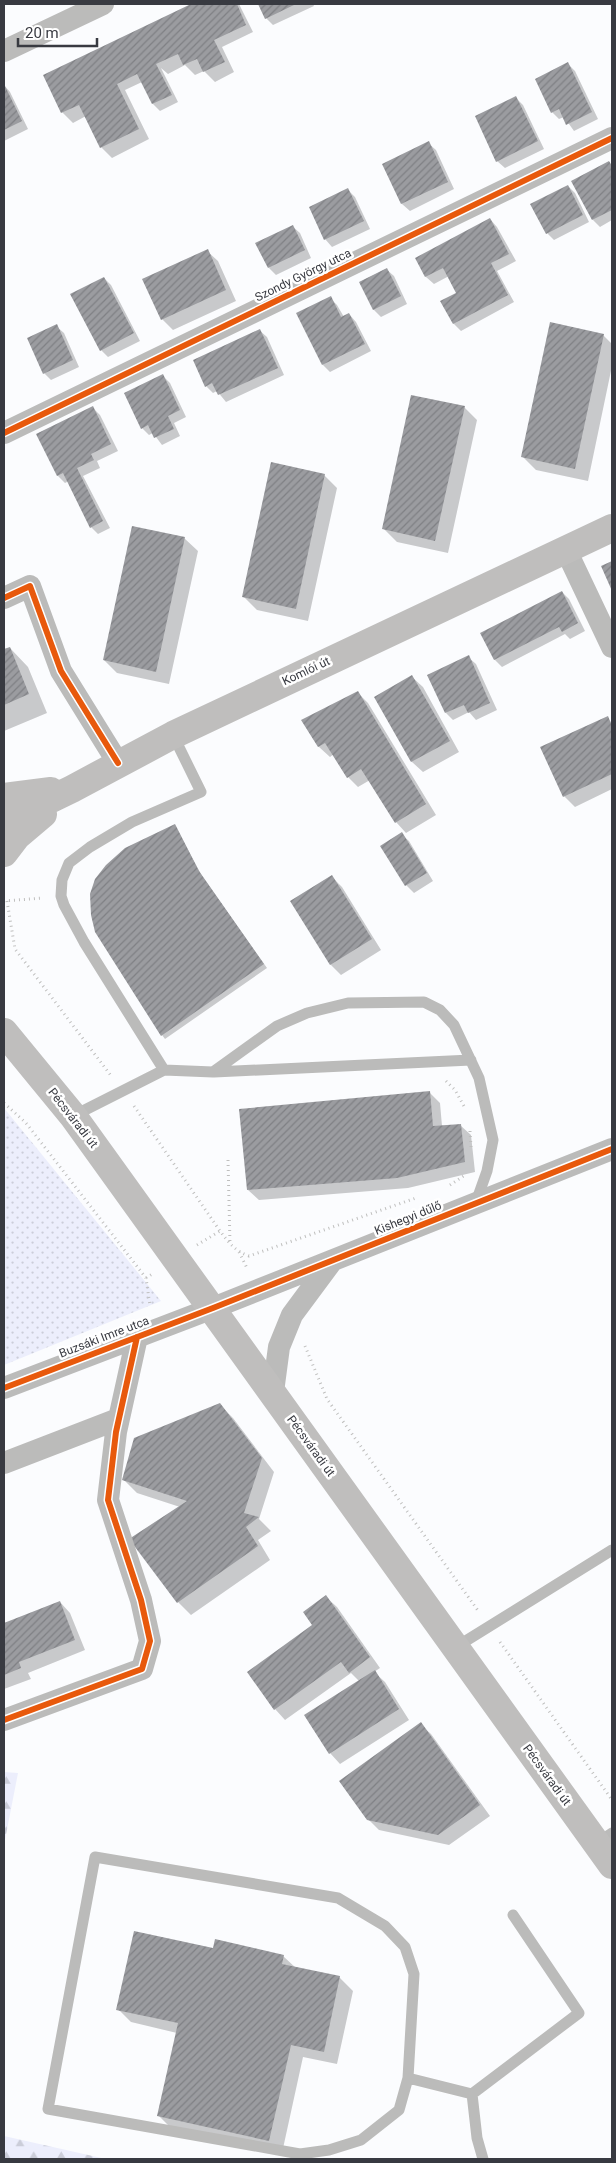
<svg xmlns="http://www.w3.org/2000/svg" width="616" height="2163" font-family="Roboto,sans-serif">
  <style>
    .grass { fill: url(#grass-dots) }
    .forest { fill: url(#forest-firs) }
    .shadow { fill: #0003 }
    .building { fill: url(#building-hatch) }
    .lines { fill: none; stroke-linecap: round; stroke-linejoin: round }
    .path { stroke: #bfbfbe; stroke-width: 3; stroke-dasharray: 1 4; stroke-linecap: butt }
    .service { stroke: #bbbbba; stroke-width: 11 }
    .minor { stroke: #bbbbba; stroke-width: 22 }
    .primary { stroke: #bfbebd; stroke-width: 28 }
    .cycleway-casing { stroke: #fff; stroke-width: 9 }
    .cycleway { stroke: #e8590c; stroke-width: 6 }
    .labels { text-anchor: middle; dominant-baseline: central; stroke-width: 5; stroke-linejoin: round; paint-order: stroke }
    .street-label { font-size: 12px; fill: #383a41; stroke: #fff }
  </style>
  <defs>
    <pattern id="grass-dots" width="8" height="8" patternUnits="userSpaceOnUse" patternTransform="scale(1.25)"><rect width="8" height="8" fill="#eceefc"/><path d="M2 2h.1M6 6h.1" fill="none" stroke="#cbcdd9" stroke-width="1.8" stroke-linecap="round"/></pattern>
    <pattern id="forest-firs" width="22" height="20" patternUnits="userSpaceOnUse" patternTransform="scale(1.25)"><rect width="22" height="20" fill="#eceefc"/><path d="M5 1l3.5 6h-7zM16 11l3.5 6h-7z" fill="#cbcdd9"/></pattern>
    <pattern id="building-hatch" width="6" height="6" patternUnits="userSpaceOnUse" patternTransform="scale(1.25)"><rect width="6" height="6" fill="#9b9ca0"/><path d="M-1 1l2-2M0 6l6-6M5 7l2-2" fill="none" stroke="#7f8084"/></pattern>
  </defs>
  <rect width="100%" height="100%" fill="#fbfcfe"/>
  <path class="grass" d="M 4,1108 L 161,1301 L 4,1365 Z"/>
  <path class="forest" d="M 4,1772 L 18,1773 L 4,1845 Z
    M 4,2136 L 106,2159 L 4,2159 Z"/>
  <path class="shadow" d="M 194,4 L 239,4 L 253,32 L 222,47 L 234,72 L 215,82 L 204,71 L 195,75 L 185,65 L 168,74 L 161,68 L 178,102 L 160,111 L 153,104 L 142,82 L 125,90 L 149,139 L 112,158 L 101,147 L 86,116 L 73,123 L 62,112 L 44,76 Z
    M 259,4 L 313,4 L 314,6 L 273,25 L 266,18 Z
    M 568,64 L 575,71 L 598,119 L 574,131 L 564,117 L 559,119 L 552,112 Z
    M 4,85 L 10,92 L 28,129 L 4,141 Z
    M 516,98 L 523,105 L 544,149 L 505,168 L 497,161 Z
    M 428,143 L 436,150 L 454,189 L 410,211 L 402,204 L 384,164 Z
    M 609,162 L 612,166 L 612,220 L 600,227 L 593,220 Z
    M 568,186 L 575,193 L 589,222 L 554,240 L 547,233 Z
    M 348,190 L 355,197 L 370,229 L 332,247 L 325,239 Z
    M 490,219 L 497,227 L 516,261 L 497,271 L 514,302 L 461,331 L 454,324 L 442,302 L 458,293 L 449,276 L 434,284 L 426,277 L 417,258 Z
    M 292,226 L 300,233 L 311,258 L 276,275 L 269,268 Z
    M 207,251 L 218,261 L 236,301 L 173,330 L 162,319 Z
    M 386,269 L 394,276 L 407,304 L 381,317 L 374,310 L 360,282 Z
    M 104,278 L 111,285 L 140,341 L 108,357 L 101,350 Z
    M 330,298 L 337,305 L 344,317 L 349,314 L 356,322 L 371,351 L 330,372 L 323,365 Z
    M 56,326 L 64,333 L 79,367 L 51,380 L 44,373 Z
    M 259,330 L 267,337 L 284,375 L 226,402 L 217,391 L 213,393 L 206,386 Z
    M 603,335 L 612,344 L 612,366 L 588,481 L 536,470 L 523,457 Z
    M 163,376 L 170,383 L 186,417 L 174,423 L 180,436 L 162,445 L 153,433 L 149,435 L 142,428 Z
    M 464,407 L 477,420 L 448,553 L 397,542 L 384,529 Z
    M 93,408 L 100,415 L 118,451 L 97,461 L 100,468 L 83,476 L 110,528 L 98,534 L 91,527 L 69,481 L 65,483 L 58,476 L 37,434 Z
    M 324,475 L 337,488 L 308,621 L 257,610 L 243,596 Z
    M 184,538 L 198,551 L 169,684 L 117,673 L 104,660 Z
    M 562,592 L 569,599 L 585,631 L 570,639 L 565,634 L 502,667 L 495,660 L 482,633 Z
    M 10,648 L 28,667 L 47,713 L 4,731 L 4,651 Z
    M 468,657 L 476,664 L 497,710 L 476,720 L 469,712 L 453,720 L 446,713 Z
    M 412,677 L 423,687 L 459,752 L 423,772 L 412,762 L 376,697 Z
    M 358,693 L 368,703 L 436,815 L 406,833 L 396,822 L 370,780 L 358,787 L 348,777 L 334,754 L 330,757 L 319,747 L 303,720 Z
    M 607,718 L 612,723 L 612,789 L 575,807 L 564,796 Z
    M 175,826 L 202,876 L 267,968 L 165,1039 L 162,1035 Z
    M 401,834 L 409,841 L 433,881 L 414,893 L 406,885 L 382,846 Z
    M 331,876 L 342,887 L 381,950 L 341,975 L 331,965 L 292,902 Z
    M 430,1093 L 440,1103 L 442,1126 L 460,1125 L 471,1135 L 475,1172 L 408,1188 L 259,1200 L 248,1190 Z
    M 220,1405 L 233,1418 L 274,1472 L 259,1519 L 271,1531 L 258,1540 L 270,1560 L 191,1615 L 178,1602 L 180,1507 L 137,1493 L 124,1480 Z
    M 326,1597 L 337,1607 L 380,1668 L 374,1672 L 385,1682 L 409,1720 L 340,1764 L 330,1753 L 359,1681 L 351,1673 L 285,1720 L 275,1709 Z
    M 60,1602 L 70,1613 L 85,1650 L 28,1673 L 31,1679 L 4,1689 L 4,1622 L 5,1624 Z
    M 420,1724 L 431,1734 L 490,1816 L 449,1845 L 379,1830 L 368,1819 Z
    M 214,1950 L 283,1956 L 296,1968 L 340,1978 L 353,1991 L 337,2064 L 303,2057 L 282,2153 L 172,2129 L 159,2116 L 177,2033 L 131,2022 L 118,2009 Z"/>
  <path class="building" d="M 191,4 L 237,4 L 246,25 L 214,40 L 225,62 L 203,72 L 197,59 L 183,65 L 178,54 L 156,64 L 172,95 L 152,104 L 137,74 L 117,84 L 139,129 L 100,148 L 79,105 L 61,113 L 43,75 Z
    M 258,4 L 296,4 L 265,19 Z
    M 568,62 L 592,112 L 566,125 L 559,109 L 551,113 L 535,79 Z
    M 4,84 L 22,121 L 4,130 Z
    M 516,96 L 538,141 L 496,162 L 475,116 Z
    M 429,141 L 448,182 L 401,204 L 382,164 Z
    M 609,161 L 612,166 L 612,210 L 592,220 L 571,181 Z
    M 568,185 L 583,215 L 546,234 L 530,204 Z
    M 348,188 L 364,221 L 324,240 L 309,207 Z
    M 490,218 L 509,254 L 491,263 L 508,295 L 453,324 L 440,301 L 456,293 L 443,268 L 425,277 L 415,258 Z
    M 293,225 L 305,250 L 268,268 L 255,243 Z
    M 208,249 L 226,290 L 161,320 L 142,279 Z
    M 387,268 L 401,296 L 373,310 L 359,282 Z
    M 104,277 L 134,333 L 100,351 L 70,294 Z
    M 331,296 L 341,317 L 349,313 L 365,344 L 322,365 L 296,313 Z
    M 550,322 L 604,334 L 575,469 L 521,457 Z
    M 57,324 L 73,360 L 43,374 L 27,338 Z
    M 260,329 L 278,368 L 218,395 L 212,383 L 205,387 L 193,360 Z
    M 163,374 L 180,410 L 168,416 L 174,429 L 154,438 L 148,425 L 141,429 L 124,393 Z
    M 411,395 L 465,406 L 435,541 L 382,529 Z
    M 93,406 L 111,444 L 91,454 L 94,460 L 77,468 L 103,521 L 90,528 L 63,473 L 57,476 L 36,434 Z
    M 271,462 L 325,474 L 296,609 L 242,597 Z
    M 132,526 L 185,537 L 156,672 L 103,660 Z
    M 612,561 L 612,591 L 601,566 Z
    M 562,591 L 578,623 L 562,632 L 559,627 L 494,660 L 480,633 Z
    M 10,647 L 29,694 L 4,705 L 4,649 Z
    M 469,655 L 490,703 L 468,713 L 464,705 L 445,713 L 427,675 Z
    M 412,675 L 450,741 L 411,762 L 374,697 Z
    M 358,691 L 426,804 L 395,823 L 361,769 L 347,778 L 325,743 L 318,747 L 301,720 Z
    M 608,716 L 612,726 L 612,774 L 563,797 L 540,747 Z
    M 175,824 L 199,871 L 264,964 L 161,1036 L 95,932 L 91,915 L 90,894 L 95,879 L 106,865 L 125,848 Z
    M 402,832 L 427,873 L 405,886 L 380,846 Z
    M 332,875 L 372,939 L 330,965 L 290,901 Z
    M 430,1091 L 433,1126 L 461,1124 L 465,1162 L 397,1178 L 247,1190 L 239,1109 Z
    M 220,1403 L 262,1458 L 244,1513 L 259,1517 L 246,1527 L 258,1546 L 177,1603 L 129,1539 L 187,1501 L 122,1480 L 134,1438 Z
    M 326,1595 L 370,1657 L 349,1673 L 341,1662 L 274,1710 L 247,1672 L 312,1625 L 303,1612 Z
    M 60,1601 L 75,1640 L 19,1662 L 21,1668 L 4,1675 L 4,1623 Z
    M 375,1670 L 399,1709 L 329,1754 L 304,1715 Z
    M 421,1722 L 480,1805 L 438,1835 L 367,1820 L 339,1781 Z
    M 134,1931 L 213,1948 L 215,1939 L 284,1955 L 282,1964 L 340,1976 L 324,2052 L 291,2045 L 269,2141 L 157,2116 L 178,2023 L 116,2010 Z"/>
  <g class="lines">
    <path class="path" d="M 4,901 L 43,898
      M 7,901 L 15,949 L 112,1077
      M 446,1081 L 455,1090 L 465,1108
      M 4,1103 L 26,1123 L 146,1278 L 150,1306
      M 134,1106 L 220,1231
      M 470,1131 L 471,1147
      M 228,1160 L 230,1244
      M 450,1185 L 465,1175
      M 197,1245 L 220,1231 C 229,1243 235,1251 249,1256 L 416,1198
      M 239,1252 L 247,1268
      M 146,1278 L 154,1273
      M 305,1346 L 327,1399 L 479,1612
      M 500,1642 L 612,1800"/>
    <path class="service" d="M 164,1070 L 84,942 L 64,905 L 61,896 L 62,880 L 69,863 L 90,847 L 132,822 L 201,792 L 173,735
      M 214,1072 L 471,1060
      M 73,1116 L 164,1070 L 213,1072 L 277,1026 L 307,1013 L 348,1003 L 424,1002 L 440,1010 L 454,1025 L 479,1078 L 493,1140 L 487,1171 L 476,1202
      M 456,1647 L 612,1550
      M 597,1843 L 612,1833
      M 408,2078 L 399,2110 L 361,2140 L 329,2150 L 300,2154 L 48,2109 L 95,1857 L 338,1898 L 385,1926 L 405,1947 L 414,1974 L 408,2078 L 472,2094
      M 483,2159 L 477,2138 L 472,2094 L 579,2013 L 513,1915"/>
    <path class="minor" d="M 4,51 L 103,4
      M 4,433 L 612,138
      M 566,550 L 612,647
      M 4,598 L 30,586 L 61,671 L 118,763
      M 4,1388 L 213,1308 L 612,1149
      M 273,1392 L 279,1347 L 292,1315 L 332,1261
      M 4,1463 L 118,1419
      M 4,1720 L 142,1669 L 150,1641 L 141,1600 L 108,1500 L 116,1432 L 137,1337"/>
    <path class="primary" d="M 4,797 L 51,791
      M 4,822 L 72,789 L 173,735 L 612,528
      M 4,853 L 17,836 L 43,814
      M 4,1032 L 73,1116 L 612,1865"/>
    <defs>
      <path id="cycleway" d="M 4,433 L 612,138
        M 4,598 L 30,586 L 61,671 L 118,763
        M 4,1388 L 213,1308 L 612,1149
        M 4,1720 L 142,1669 L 150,1641 L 141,1600 L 108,1500 L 116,1432 L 137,1337"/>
    </defs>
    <use href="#cycleway" class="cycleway-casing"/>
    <use href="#cycleway" class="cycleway"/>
  </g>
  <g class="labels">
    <g class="street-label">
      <text transform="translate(303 275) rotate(-26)">Szondy György utca</text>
      <text transform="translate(306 671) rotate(-25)">Komlói út</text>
      <text transform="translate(73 1118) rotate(52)">Pécsváradi út</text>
      <text transform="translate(408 1218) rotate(-22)">Kishegyi dűlő</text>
      <text transform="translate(104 1337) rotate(-21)">Buzsáki Imre utca</text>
      <text transform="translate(311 1446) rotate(54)">Pécsváradi út</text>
      <text transform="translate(547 1775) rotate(54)">Pécsváradi út</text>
    </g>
  </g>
  <rect width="616" height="2163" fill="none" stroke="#383a41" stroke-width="10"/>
  <path d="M18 38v8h79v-8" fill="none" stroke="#383a41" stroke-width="2.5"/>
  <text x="25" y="38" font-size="15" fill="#383a41" stroke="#ffffff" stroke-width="4" paint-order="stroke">20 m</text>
</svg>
